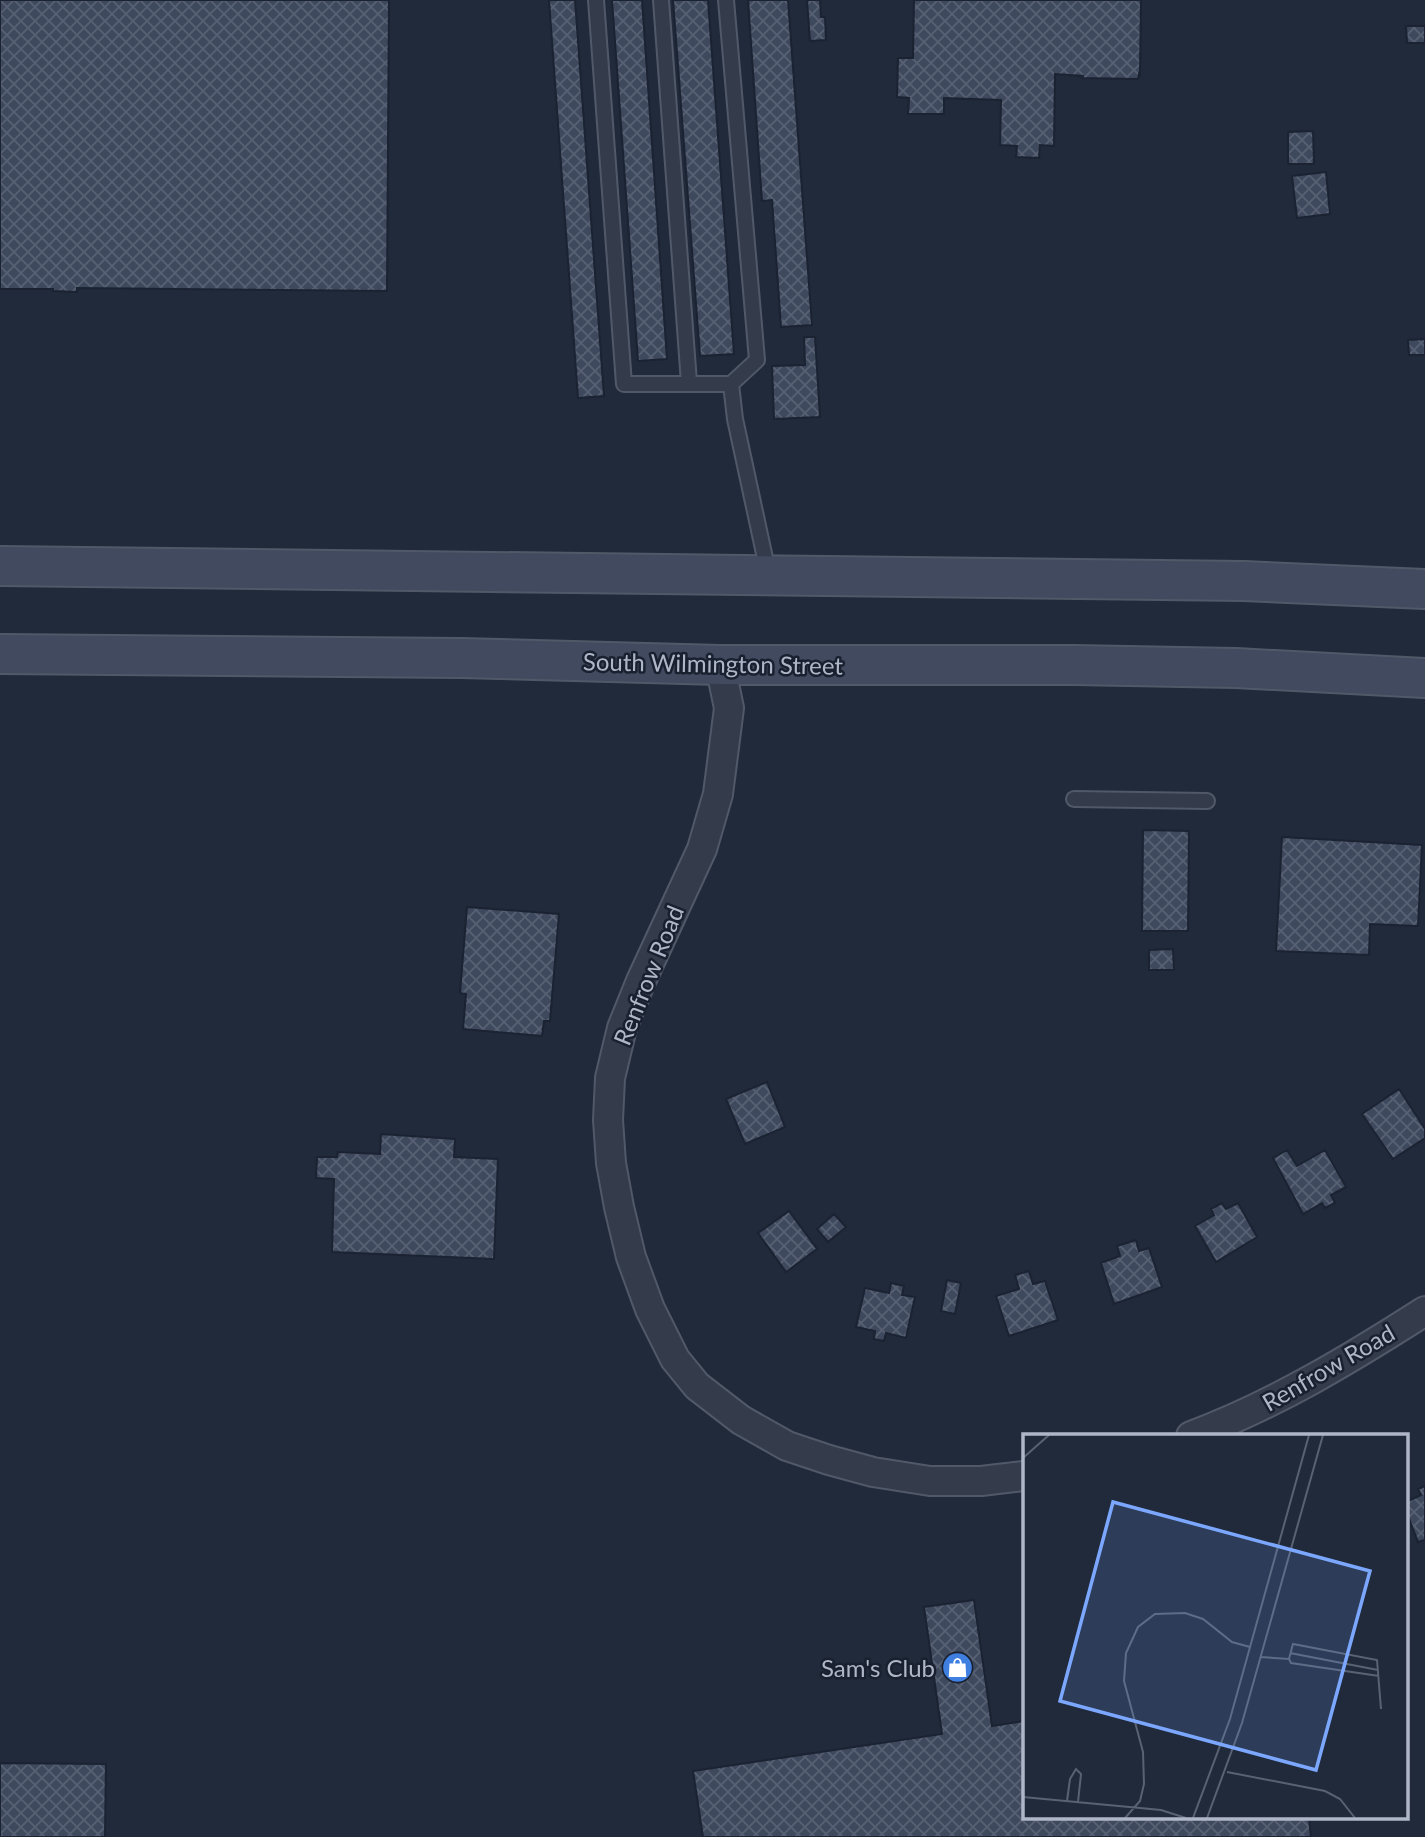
<svg xmlns="http://www.w3.org/2000/svg" width="1425" height="1837" font-family="Lato,sans-serif">
  <style>
    .building { fill: url(#building-cross-hatch); stroke: #1b2332; stroke-width: 2 }
    .lines { fill: none; stroke-linecap: round; stroke-linejoin: round }
    .service-casing { stroke: #515969; stroke-width: 18 }
    .minor-casing { stroke: #515969; stroke-width: 32 }
    .secondary-casing { stroke: #515969; stroke-width: 42 }
    .service { stroke: #343c4b; stroke-width: 14 }
    .minor { stroke: #343c4b; stroke-width: 28 }
    .secondary { stroke: #414a5e; stroke-width: 38 }
    .labels { text-anchor: middle; dominant-baseline: central; stroke-width: 5; stroke-linejoin: round; paint-order: stroke }
    .street-label { font-size: 24px; fill: #aeb6c7; stroke: #192130 }
    .poi-label { font-size: 24px; fill: #aeb6c7; stroke: #192130; text-anchor: end }
    .inset-road { fill: none; stroke: #596273; stroke-width: 2 }
    .view { fill: #7ca7ff; fill-opacity: 0.15; stroke: #7ca7ff; stroke-width: 3.5 }
    .inset-edge { fill: none; stroke: #aeb6c7; stroke-width: 3.5 }
  </style>
  <defs>
    <pattern id="building-cross-hatch" width="8" height="8" patternUnits="userSpaceOnUse" patternTransform="scale(1.75)"><rect width="8" height="8" fill="#3e495d"/><path d="M0 0l8 8M0 8l8-8" fill="none" stroke="#576173"/></pattern>
  </defs>
  <rect width="100%" height="100%" fill="#202a3b"/>
  <path class="building" d="M 0,0 L 389,0 L 387,291 L 77,288 L 77,292 L 53,291 L 53,289 L 0,289 Z
    M 549,0 L 575,0 L 604,396 L 578,398 Z
    M 612,0 L 642,0 L 667,359 L 638,361 Z
    M 673,0 L 708,0 L 734,354 L 700,356 Z
    M 748,0 L 788,0 L 812,325 L 781,327 L 772,200 L 762,201 Z
    M 807,0 L 820,0 L 821,17 L 825,17 L 826,40 L 810,41 Z
    M 914,0 L 1141,0 L 1140,75 L 1139,74 L 1138,79 L 1082,78 L 1083,76 L 1055,74 L 1054,146 L 1040,145 L 1039,158 L 1016,157 L 1017,146 L 1000,145 L 1001,100 L 944,98 L 944,114 L 908,114 L 909,98 L 897,97 L 898,58 L 913,58 Z
    M 1406,26 L 1425,26 L 1425,43 L 1407,43 Z
    M 1313,131 L 1314,164 L 1288,164 L 1288,132 Z
    M 1326,172 L 1330,214 L 1297,218 L 1292,176 Z
    M 804,337 L 815,337 L 820,417 L 774,419 L 772,366 L 805,365 Z
    M 1425,339 L 1425,355 L 1409,355 L 1408,340 Z
    M 1143,830 L 1189,831 L 1188,931 L 1142,931 Z
    M 1282,837 L 1422,845 L 1418,926 L 1370,924 L 1369,955 L 1276,951 Z
    M 467,907 L 559,914 L 550,1021 L 544,1021 L 542,1036 L 463,1029 L 466,994 L 460,993 Z
    M 1173,949 L 1174,970 L 1149,970 L 1149,950 Z
    M 767,1082 L 785,1127 L 745,1144 L 726,1099 Z
    M 1399,1089 L 1425,1129 L 1425,1138 L 1393,1159 L 1362,1114 Z
    M 381,1134 L 455,1139 L 454,1157 L 498,1159 L 494,1259 L 332,1252 L 334,1179 L 316,1178 L 317,1157 L 337,1157 L 338,1152 L 380,1154 Z
    M 1287,1150 L 1297,1166 L 1325,1150 L 1346,1187 L 1331,1195 L 1335,1203 L 1325,1208 L 1322,1203 L 1303,1214 L 1273,1158 Z
    M 1222,1203 L 1226,1209 L 1238,1203 L 1257,1237 L 1216,1262 L 1195,1226 L 1214,1215 L 1211,1209 Z
    M 789,1211 L 817,1249 L 786,1272 L 758,1233 Z
    M 834,1214 L 846,1227 L 828,1242 L 817,1229 Z
    M 1136,1240 L 1139,1251 L 1149,1248 L 1162,1287 L 1114,1304 L 1101,1263 L 1120,1256 L 1117,1246 Z
    M 1029,1271 L 1033,1284 L 1045,1281 L 1058,1320 L 1009,1336 L 996,1296 L 1019,1289 L 1015,1275 Z
    M 947,1280 L 961,1283 L 955,1314 L 941,1311 Z
    M 891,1283 L 904,1286 L 902,1295 L 915,1297 L 906,1338 L 886,1333 L 884,1341 L 874,1339 L 875,1331 L 856,1327 L 865,1288 L 889,1293 Z
    M 1425,1486 L 1425,1540 L 1418,1542 L 1406,1511 L 1406,1502 L 1421,1495 L 1418,1489 Z
    M 974,1600 L 992,1726 L 1024,1721 L 1024,1818 L 1309,1818 L 1311,1837 L 703,1837 L 693,1771 L 942,1734 L 924,1607 Z
    M 0,1763 L 106,1764 L 105,1837 L 0,1837 Z"/>
  <g class="lines">
    <defs>
      <path id="service" d="M 596,0 L 624,384 L 731,384 L 735,419 L 768,572
        M 661,0 L 689,383
        M 726,0 L 757,360 L 731,384
        M 1074,799 L 1207,801"/>
      <path id="minor" d="M 720,665 L 729,708 L 718,794 L 702,849 L 641,981 L 622,1028 L 610,1078 L 608,1120 L 611,1163 L 619,1207 L 631,1257 L 650,1309 L 675,1359 L 697,1386 L 741,1420 L 787,1446 L 829,1460 L 873,1472 L 930,1481 L 981,1481 L 1024,1476
        M 1191,1436 C 1274,1405 1350,1359 1425,1311"/>
      <path id="secondary" d="M 0,566 L 1244,581 L 1425,589
        M 0,654 L 461,658 L 720,665 L 1074,665 L 1236,668 L 1425,678"/>
    </defs>
    <use href="#service" class="service-casing"/>
    <use href="#minor" class="minor-casing"/>
    <use href="#secondary" class="secondary-casing"/>
    <use href="#service" class="service"/>
    <use href="#minor" class="minor"/>
    <use href="#secondary" class="secondary"/>
  </g>
  <defs>
    <symbol id="shop-disc" viewBox="-11 -11 22 22"><circle r="9.5" fill="#3f7fe0" stroke="#192130"/><path d="M-5-2.5h2.3a2.7 3.5 0 0 1 5.4 0H5L5.5 6h-11ZM-1.5-2.5h3a1.5 2.3 0 0 0-3 0Z" fill="#fff"/></symbol>
  </defs>
  <g fill-rule="evenodd">
    <use href="#shop-disc" x="940" y="1650" width="35" height="35"/>
  </g>
  <g class="labels">
    <g class="street-label">
      <text transform="translate(713 663) rotate(1)">South Wilmington Street</text>
      <text transform="translate(648 975) rotate(-68)">Renfrow Road</text>
      <text transform="translate(1328 1367) rotate(-30)">Renfrow Road</text>
    </g>
    <g class="poi-label">
      <text x="935" y="1667">Sam's Club</text>
    </g>
  </g>
  <g transform="translate(1023 1434)">
    <rect width="385" height="385" fill="#202a3b"/>
    <path class="inset-road" d="M 0,24 L 26,1M 267,219 L 355,236M 238,223 L 266,225 L 270,210 L 354,226 L 358,275M 266,225 L 268,229 L 356,242M 385,258 L 385,286M 204,338 L 302,357 L 317,365 L 332,384M 0,363 L 138,376 L 163,384M 44,367 L 47,345 L 53,335 L 58,340 L 55,368M 102,384 L 117,367 L 121,350 L 120,318 L 101,247 L 103,219 L 115,193 L 132,180 L 162,179 L 180,185 L 209,208 L 227,213M 170,384 L 207,285 L 286,1M 184,384 L 219,289 L 300,1"/>
    <path class="view" d="M 90,68 L 347,137 L 293,336 L 37,267 Z"/>
    <rect width="385" height="385" class="inset-edge"/>
  </g>
</svg>
